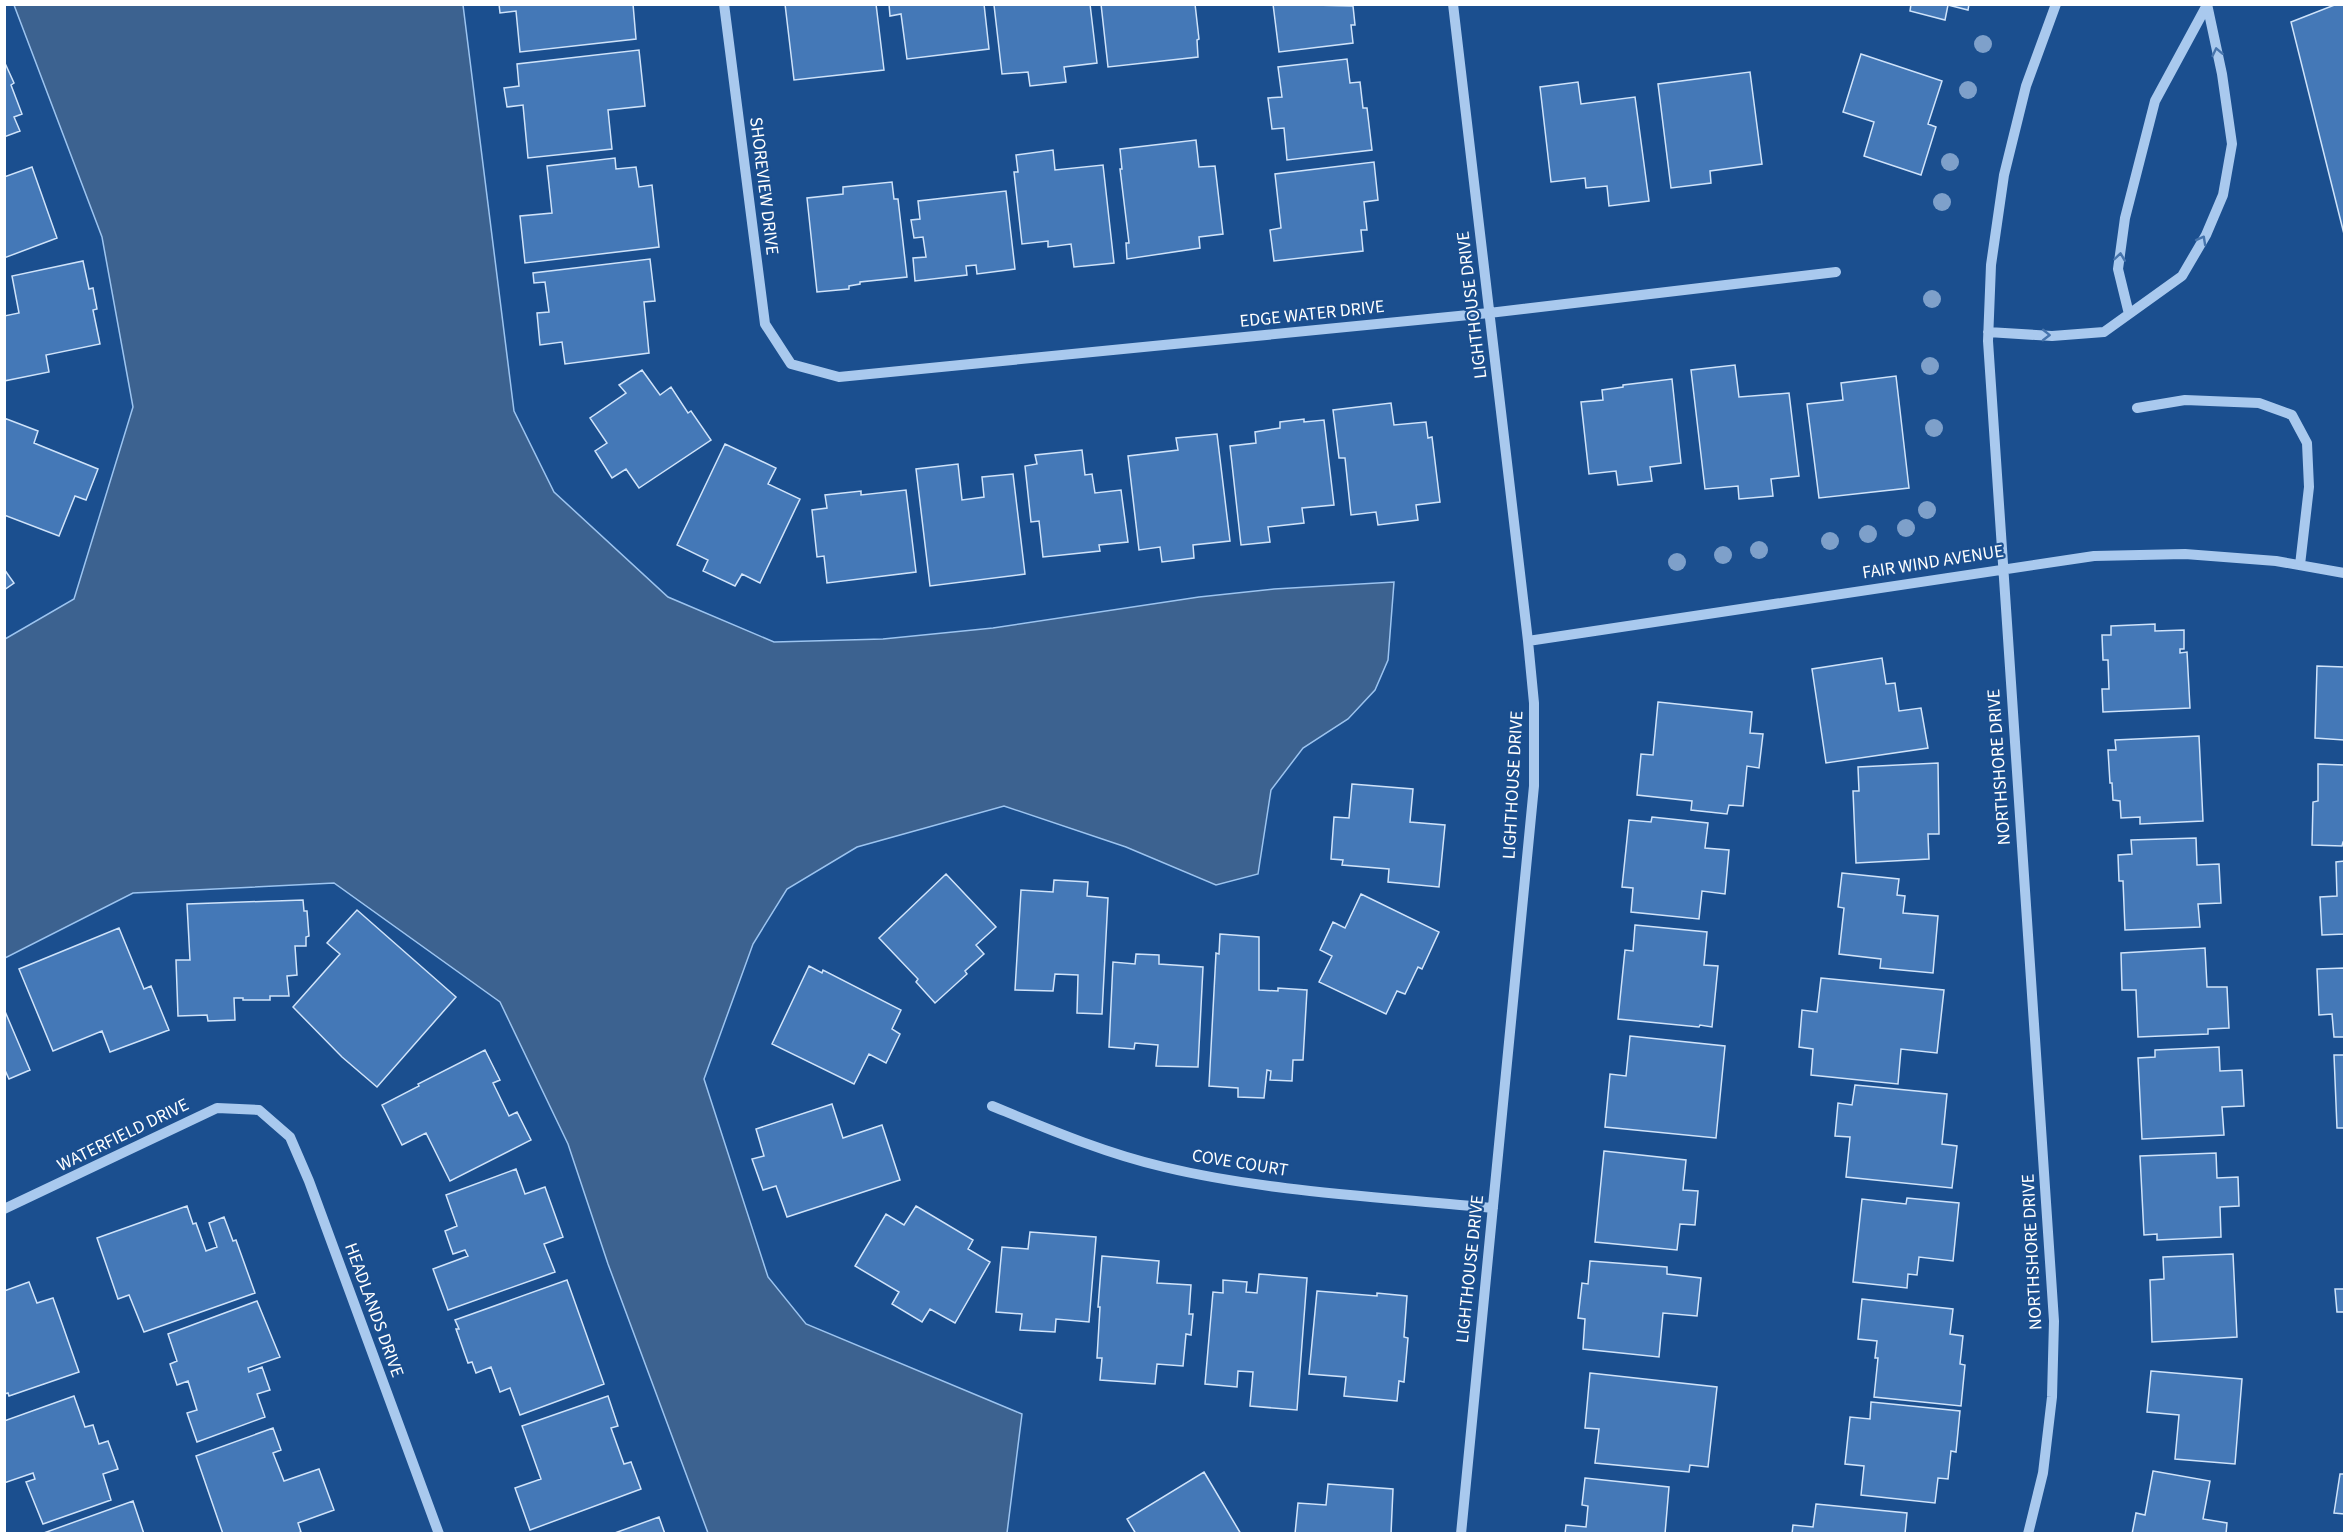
<svg xmlns="http://www.w3.org/2000/svg" width="2349" height="1538" font-family="'Source Sans 3',sans-serif">
  <style>
    .water { fill: #3c6290; stroke: #9cc4f0; stroke-width: 1.5 }
    .building { fill: #4478b7; stroke: #cfe3fa; stroke-width: 1.5 }
    .lines { fill: none; stroke-linecap: round; stroke-linejoin: round }
    .minor { stroke: #a9c9ee; stroke-width: 10 }
    .tree { fill: #7ea0ca }
    .oneway { stroke: #4674ac }
    .labels { text-anchor: middle; dominant-baseline: central; stroke-width: 4.5; stroke-linejoin: round; paint-order: stroke }
    .street-label { font-size: 18px; fill: #fff; stroke: #1b4f8f }
  </style>
  <rect width="100%" height="100%" fill="#1b4f8f"/>
  <path class="water" d="M 14,5 L 463,5 L 514,411 L 554,492 L 668,597 L 774,642 L 883,639 L 993,628 L 1199,597 L 1274,589 L 1394,582 L 1388,660 L 1375,690 L 1348,719 L 1303,748 L 1271,790 L 1258,874 L 1216,885 L 1126,847 L 1004,806 L 857,847 L 787,889 L 753,944 L 704,1079 L 768,1277 L 806,1324 L 1022,1414 L 1007,1533 L 708,1533 L 608,1264 L 568,1144 L 500,1002 L 334,883 L 133,893 L 5,958 L 5,639 L 74,599 L 133,407 L 102,237 Z"/>
  <path class="building" d="M 499,4 L 633,4 L 636,39 L 520,52 L 516,11 L 500,13 Z
    M 785,4 L 876,4 L 884,70 L 794,80 Z
    M 889,4 L 984,4 L 989,49 L 907,59 L 901,14 L 890,16 Z
    M 1090,4 L 1097,63 L 1064,67 L 1066,82 L 1030,86 L 1028,72 L 1002,74 L 994,5 Z
    M 1101,4 L 1195,4 L 1199,39 L 1197,40 L 1198,57 L 1108,67 Z
    M 1273,4 L 1353,6 L 1355,25 L 1351,25 L 1353,43 L 1279,52 Z
    M 1911,4 L 1969,4 L 1968,10 L 1948,5 L 1945,20 L 1910,11 Z
    M 2337,4 L 2344,4 L 2344,234 L 2291,22 Z
    M 639,50 L 645,106 L 608,110 L 612,149 L 528,158 L 523,105 L 507,107 L 504,88 L 519,86 L 517,64 Z
    M 1861,54 L 1942,81 L 1928,124 L 1936,127 L 1921,175 L 1864,156 L 1874,122 L 1843,112 Z
    M 1347,59 L 1350,83 L 1360,82 L 1363,108 L 1367,108 L 1372,150 L 1287,160 L 1284,128 L 1272,129 L 1268,98 L 1282,97 L 1278,67 Z
    M 4,61 L 14,83 L 11,85 L 22,114 L 14,117 L 20,131 L 4,137 Z
    M 1750,72 L 1762,164 L 1710,171 L 1711,183 L 1671,188 L 1658,84 Z
    M 1578,82 L 1581,104 L 1635,97 L 1649,201 L 1609,206 L 1607,186 L 1586,188 L 1585,178 L 1551,182 L 1540,87 Z
    M 1196,140 L 1199,167 L 1215,166 L 1223,234 L 1199,237 L 1200,248 L 1127,259 L 1126,243 L 1129,243 L 1120,169 L 1122,169 L 1120,149 Z
    M 1053,150 L 1055,170 L 1103,165 L 1114,263 L 1074,267 L 1071,244 L 1048,247 L 1048,241 L 1022,244 L 1014,172 L 1018,172 L 1016,155 Z
    M 615,158 L 616,169 L 636,167 L 639,187 L 652,185 L 659,247 L 525,263 L 520,216 L 552,213 L 547,166 Z
    M 1374,162 L 1378,200 L 1364,202 L 1367,230 L 1361,230 L 1363,251 L 1274,261 L 1270,230 L 1281,228 L 1275,174 Z
    M 32,167 L 57,238 L 4,258 L 4,177 Z
    M 892,182 L 894,199 L 898,199 L 907,277 L 860,282 L 860,284 L 849,286 L 849,289 L 817,292 L 807,198 L 843,194 L 843,187 Z
    M 1006,191 L 1015,269 L 977,274 L 976,265 L 966,266 L 967,275 L 915,281 L 913,258 L 926,257 L 923,237 L 914,238 L 911,220 L 920,219 L 918,201 Z
    M 650,259 L 655,301 L 644,302 L 649,353 L 565,364 L 562,342 L 540,345 L 537,313 L 549,312 L 545,282 L 534,283 L 533,273 Z
    M 83,261 L 89,289 L 93,288 L 97,309 L 93,310 L 100,344 L 46,355 L 49,372 L 4,381 L 4,316 L 19,313 L 12,276 Z
    M 1735,365 L 1739,397 L 1789,393 L 1799,476 L 1771,479 L 1773,496 L 1739,499 L 1738,486 L 1705,489 L 1691,370 Z
    M 642,370 L 660,395 L 671,387 L 688,413 L 691,411 L 711,440 L 639,488 L 626,469 L 612,478 L 595,451 L 607,443 L 590,418 L 626,393 L 619,385 Z
    M 1896,376 L 1909,488 L 1819,498 L 1807,404 L 1843,400 L 1841,383 Z
    M 1672,379 L 1681,463 L 1650,467 L 1652,481 L 1618,485 L 1616,471 L 1589,474 L 1581,402 L 1603,400 L 1602,390 L 1623,387 L 1623,385 Z
    M 1391,403 L 1394,425 L 1426,422 L 1428,438 L 1432,437 L 1440,502 L 1416,505 L 1418,520 L 1378,525 L 1376,512 L 1351,515 L 1345,458 L 1339,458 L 1333,410 Z
    M 4,418 L 38,431 L 34,443 L 98,469 L 86,500 L 75,496 L 59,536 L 4,515 Z
    M 1304,419 L 1304,422 L 1324,420 L 1334,505 L 1302,508 L 1304,523 L 1268,527 L 1270,542 L 1241,545 L 1230,446 L 1256,443 L 1255,432 L 1280,428 L 1280,422 Z
    M 1217,434 L 1230,541 L 1193,545 L 1194,558 L 1162,562 L 1160,547 L 1139,550 L 1128,456 L 1178,450 L 1176,438 Z
    M 725,444 L 776,468 L 768,484 L 800,499 L 760,583 L 742,574 L 735,586 L 703,571 L 708,560 L 677,545 Z
    M 1082,450 L 1085,475 L 1092,474 L 1095,493 L 1121,490 L 1128,542 L 1099,545 L 1100,551 L 1043,557 L 1039,521 L 1031,522 L 1025,466 L 1037,464 L 1035,455 Z
    M 958,464 L 962,500 L 984,497 L 982,477 L 1013,474 L 1025,574 L 930,586 L 916,469 Z
    M 906,490 L 916,572 L 827,583 L 824,556 L 817,557 L 812,510 L 827,508 L 825,495 L 861,491 L 861,495 Z
    M 4,569 L 14,583 L 4,590 Z
    M 2155,624 L 2155,631 L 2184,630 L 2184,649 L 2180,649 L 2180,653 L 2187,652 L 2190,708 L 2103,712 L 2102,689 L 2109,689 L 2108,660 L 2103,660 L 2102,635 L 2111,635 L 2111,626 Z
    M 1882,658 L 1886,684 L 1895,683 L 1899,711 L 1921,708 L 1928,748 L 1826,763 L 1812,669 Z
    M 2317,666 L 2344,667 L 2344,740 L 2315,738 Z
    M 1658,702 L 1752,712 L 1750,733 L 1763,734 L 1759,768 L 1747,766 L 1743,806 L 1729,805 L 1727,814 L 1691,810 L 1692,801 L 1637,795 L 1641,754 L 1653,755 Z
    M 2199,736 L 2203,821 L 2140,824 L 2140,817 L 2121,818 L 2120,801 L 2113,800 L 2112,783 L 2110,783 L 2108,750 L 2116,750 L 2115,740 Z
    M 1938,763 L 1939,834 L 1928,834 L 1929,859 L 1856,863 L 1853,791 L 1859,791 L 1858,767 Z
    M 2318,764 L 2344,765 L 2344,842 L 2343,842 L 2342,846 L 2312,845 L 2313,802 L 2318,801 Z
    M 1352,784 L 1413,789 L 1410,822 L 1445,825 L 1439,887 L 1388,882 L 1389,869 L 1342,865 L 1343,860 L 1331,859 L 1334,817 L 1349,818 Z
    M 1652,817 L 1708,823 L 1705,848 L 1729,850 L 1725,894 L 1702,891 L 1699,919 L 1631,912 L 1633,888 L 1622,887 L 1629,820 L 1651,822 Z
    M 2196,838 L 2197,865 L 2219,864 L 2221,903 L 2198,904 L 2200,927 L 2125,930 L 2123,881 L 2119,881 L 2118,855 L 2132,854 L 2131,840 Z
    M 2344,861 L 2344,934 L 2322,935 L 2320,897 L 2337,896 L 2336,862 Z
    M 1842,873 L 1899,879 L 1897,895 L 1905,896 L 1903,913 L 1938,916 L 1933,973 L 1880,968 L 1881,959 L 1839,954 L 1844,908 L 1838,907 Z
    M 946,874 L 996,927 L 976,945 L 984,954 L 965,971 L 967,974 L 935,1003 L 916,982 L 918,979 L 879,938 Z
    M 1054,880 L 1088,882 L 1087,896 L 1108,898 L 1102,1014 L 1077,1013 L 1078,975 L 1055,974 L 1053,991 L 1015,990 L 1021,890 L 1053,892 Z
    M 1361,894 L 1439,932 L 1422,969 L 1418,967 L 1405,994 L 1397,991 L 1386,1014 L 1319,982 L 1332,956 L 1320,950 L 1333,922 L 1345,928 Z
    M 303,900 L 304,911 L 307,911 L 309,936 L 306,937 L 306,946 L 295,946 L 297,975 L 287,976 L 289,996 L 270,996 L 270,1000 L 243,1000 L 243,998 L 234,998 L 235,1020 L 208,1021 L 207,1015 L 178,1016 L 176,960 L 190,960 L 187,904 Z
    M 357,910 L 456,997 L 377,1087 L 342,1057 L 293,1007 L 340,954 L 327,943 Z
    M 1635,925 L 1707,932 L 1704,965 L 1718,966 L 1712,1027 L 1700,1025 L 1699,1027 L 1618,1019 L 1625,950 L 1633,951 Z
    M 119,928 L 144,989 L 151,986 L 169,1030 L 110,1052 L 102,1031 L 53,1051 L 19,969 Z
    M 1220,934 L 1259,937 L 1259,990 L 1278,991 L 1278,988 L 1307,990 L 1303,1060 L 1293,1060 L 1292,1081 L 1270,1080 L 1271,1071 L 1267,1070 L 1264,1098 L 1238,1097 L 1238,1088 L 1209,1086 L 1216,953 L 1219,954 Z
    M 2205,948 L 2207,987 L 2227,987 L 2229,1028 L 2208,1029 L 2208,1034 L 2138,1037 L 2136,990 L 2122,990 L 2121,953 Z
    M 1136,954 L 1159,955 L 1159,964 L 1203,967 L 1198,1067 L 1156,1066 L 1158,1045 L 1135,1043 L 1134,1049 L 1109,1047 L 1113,962 L 1135,964 Z
    M 809,966 L 822,973 L 823,970 L 901,1010 L 892,1029 L 900,1034 L 886,1063 L 869,1054 L 854,1084 L 772,1044 Z
    M 2344,968 L 2344,1037 L 2334,1037 L 2332,1014 L 2319,1015 L 2317,969 Z
    M 1821,978 L 1944,990 L 1937,1053 L 1901,1049 L 1898,1084 L 1811,1075 L 1813,1049 L 1799,1047 L 1802,1010 L 1817,1012 Z
    M 4,1009 L 30,1070 L 9,1079 L 4,1068 Z
    M 1630,1036 L 1725,1046 L 1716,1138 L 1605,1127 L 1610,1074 L 1626,1076 Z
    M 2219,1047 L 2220,1071 L 2242,1070 L 2244,1106 L 2222,1107 L 2224,1135 L 2142,1139 L 2138,1058 L 2155,1057 L 2155,1050 Z
    M 485,1050 L 500,1080 L 493,1083 L 509,1116 L 517,1112 L 531,1140 L 450,1181 L 426,1133 L 402,1145 L 382,1105 L 419,1086 L 418,1084 Z
    M 2334,1055 L 2344,1055 L 2344,1128 L 2337,1128 Z
    M 1855,1085 L 1947,1094 L 1942,1144 L 1957,1146 L 1952,1188 L 1846,1177 L 1850,1137 L 1835,1136 L 1838,1103 L 1852,1105 Z
    M 832,1104 L 843,1138 L 882,1125 L 900,1180 L 787,1217 L 776,1186 L 763,1190 L 752,1159 L 764,1156 L 756,1129 Z
    M 1604,1151 L 1686,1160 L 1683,1190 L 1698,1191 L 1695,1225 L 1680,1224 L 1677,1250 L 1595,1242 Z
    M 2216,1153 L 2217,1178 L 2238,1177 L 2239,1206 L 2220,1207 L 2221,1237 L 2157,1240 L 2157,1234 L 2144,1235 L 2140,1156 Z
    M 516,1169 L 525,1194 L 545,1187 L 563,1237 L 544,1244 L 555,1272 L 448,1310 L 433,1269 L 468,1256 L 465,1250 L 453,1254 L 445,1231 L 457,1226 L 446,1195 Z
    M 1907,1198 L 1959,1203 L 1953,1261 L 1919,1257 L 1917,1275 L 1908,1274 L 1907,1288 L 1853,1282 L 1862,1199 L 1906,1204 Z
    M 187,1206 L 193,1224 L 196,1223 L 206,1251 L 217,1247 L 209,1223 L 224,1217 L 233,1241 L 236,1240 L 255,1293 L 144,1332 L 129,1295 L 118,1299 L 97,1238 Z
    M 916,1206 L 973,1240 L 968,1249 L 990,1262 L 955,1323 L 930,1309 L 922,1322 L 892,1304 L 899,1292 L 855,1266 L 886,1214 L 904,1225 Z
    M 1030,1232 L 1096,1237 L 1089,1322 L 1056,1319 L 1055,1332 L 1020,1330 L 1022,1314 L 996,1312 L 1002,1247 L 1028,1249 Z
    M 2233,1254 L 2237,1337 L 2152,1342 L 2150,1280 L 2164,1279 L 2163,1257 Z
    M 1102,1256 L 1159,1261 L 1157,1283 L 1191,1285 L 1189,1314 L 1193,1314 L 1191,1335 L 1186,1334 L 1183,1366 L 1157,1364 L 1155,1384 L 1100,1380 L 1102,1358 L 1097,1358 L 1100,1307 L 1098,1307 Z
    M 1590,1261 L 1667,1267 L 1667,1274 L 1701,1278 L 1697,1316 L 1663,1313 L 1659,1357 L 1583,1349 L 1585,1319 L 1578,1318 L 1582,1283 L 1588,1284 Z
    M 1259,1274 L 1307,1278 L 1297,1410 L 1250,1406 L 1253,1372 L 1238,1371 L 1237,1387 L 1205,1384 L 1213,1292 L 1223,1293 L 1223,1280 L 1247,1282 L 1246,1292 L 1257,1293 Z
    M 567,1280 L 604,1384 L 520,1415 L 510,1388 L 500,1392 L 491,1367 L 476,1373 L 472,1362 L 468,1363 L 456,1329 L 459,1329 L 455,1320 Z
    M 29,1282 L 37,1303 L 53,1298 L 79,1372 L 9,1396 L 8,1393 L 4,1394 L 4,1291 Z
    M 2335,1289 L 2344,1289 L 2344,1312 L 2337,1312 Z
    M 1317,1291 L 1377,1296 L 1377,1293 L 1407,1296 L 1404,1337 L 1408,1338 L 1404,1382 L 1399,1381 L 1397,1401 L 1344,1396 L 1346,1377 L 1309,1374 Z
    M 1862,1299 L 1953,1309 L 1950,1334 L 1963,1336 L 1960,1364 L 1965,1365 L 1961,1406 L 1874,1397 L 1878,1358 L 1875,1358 L 1877,1341 L 1858,1339 Z
    M 257,1301 L 280,1357 L 248,1368 L 249,1372 L 262,1367 L 270,1390 L 257,1394 L 265,1417 L 197,1442 L 187,1413 L 197,1410 L 188,1381 L 177,1385 L 170,1364 L 177,1361 L 168,1334 Z
    M 2151,1371 L 2242,1379 L 2235,1464 L 2175,1459 L 2179,1415 L 2147,1412 Z
    M 1590,1373 L 1717,1387 L 1708,1467 L 1690,1465 L 1689,1472 L 1595,1463 L 1599,1429 L 1585,1428 Z
    M 74,1396 L 85,1427 L 93,1425 L 99,1444 L 108,1441 L 118,1469 L 103,1474 L 111,1500 L 43,1524 L 26,1482 L 35,1479 L 33,1473 L 4,1483 L 4,1421 Z
    M 608,1396 L 618,1426 L 611,1428 L 624,1464 L 631,1462 L 641,1489 L 530,1530 L 515,1488 L 541,1479 L 522,1426 Z
    M 1871,1402 L 1960,1411 L 1956,1452 L 1951,1451 L 1948,1479 L 1938,1478 L 1935,1503 L 1861,1495 L 1864,1466 L 1845,1464 L 1850,1417 L 1870,1419 Z
    M 273,1428 L 281,1450 L 273,1453 L 284,1481 L 319,1469 L 334,1510 L 298,1523 L 301,1532 L 295,1534 L 223,1534 L 196,1456 Z
    M 2153,1471 L 2210,1481 L 2203,1519 L 2227,1523 L 2226,1534 L 2132,1534 L 2136,1513 L 2145,1515 Z
    M 1204,1472 L 1241,1534 L 1136,1534 L 1127,1519 Z
    M 2340,1474 L 2344,1474 L 2344,1514 L 2334,1513 Z
    M 1585,1478 L 1669,1487 L 1665,1534 L 1565,1534 L 1566,1525 L 1586,1527 L 1588,1506 L 1582,1505 Z
    M 1328,1484 L 1393,1489 L 1391,1534 L 1295,1534 L 1298,1503 L 1326,1505 Z
    M 133,1501 L 144,1534 L 41,1534 Z
    M 1816,1504 L 1907,1513 L 1905,1534 L 1792,1534 L 1793,1525 L 1813,1527 Z
    M 659,1517 L 665,1534 L 612,1534 Z"/>
  <g class="lines">
    <path class="minor" d="M 724,4 L 765,324 L 791,364 L 839,377 L 1489,313 L 1836,272
      M 1453,4 L 1528,641 L 1534,703 L 1534,786 L 1461,1534
      M 2129,314 L 2118,269 L 2125,218 L 2155,101 L 2207,5
      M 1988,332 L 2052,336 L 2104,332 L 2182,276 L 2206,235 L 2223,195 L 2232,144 L 2222,74 L 2207,4
      M 2137,408 L 2185,400 L 2259,403 L 2292,415 L 2307,443 L 2309,487 L 2300,565
      M 1528,641 L 2094,556 L 2185,554 L 2276,561 L 2344,573
      M 992,1106 C 1048,1129 1104,1153 1164,1167 C 1268,1192 1385,1197 1493,1208
      M 4,1209 L 217,1108 L 259,1110 L 290,1137 L 309,1181 L 439,1534
      M 2028,1534 L 2043,1473 L 2052,1397 L 2054,1321 L 1988,341 L 1991,265 L 2004,175 L 2026,86 L 2056,4"/>
  </g>
  <g class="tree">
    <circle cx="1983" cy="44" r="9"/>
    <circle cx="1968" cy="90" r="9"/>
    <circle cx="1950" cy="162" r="9"/>
    <circle cx="1942" cy="202" r="9"/>
    <circle cx="1932" cy="299" r="9"/>
    <circle cx="1930" cy="366" r="9"/>
    <circle cx="1934" cy="428" r="9"/>
    <circle cx="1927" cy="510" r="9"/>
    <circle cx="1906" cy="528" r="9"/>
    <circle cx="1868" cy="534" r="9"/>
    <circle cx="1830" cy="541" r="9"/>
    <circle cx="1759" cy="550" r="9"/>
    <circle cx="1723" cy="555" r="9"/>
    <circle cx="1677" cy="562" r="9"/>
  </g>
  <defs><path id="oneway-chevron" d="M-2-3.5L2.5 0L-2 3.5" fill="none" stroke-width="1.6" stroke-linecap="round" stroke-linejoin="round" transform="scale(1.5)"/></defs>
  <g class="oneway">
    <use href="#oneway-chevron" transform="translate(2217 52) rotate(-102)"/>
    <use href="#oneway-chevron" transform="translate(2202 240) rotate(-61)"/>
    <use href="#oneway-chevron" transform="translate(2120 257) rotate(-82)"/>
    <use href="#oneway-chevron" transform="translate(2046 335) rotate(1)"/>
  </g>
  <g class="labels">
    <g class="street-label">
      <text transform="translate(764 186) rotate(83)">SHOREVIEW DRIVE</text>
      <text transform="translate(1472 305) rotate(-97)">LIGHTHOUSE DRIVE</text>
      <text transform="translate(1312 314) rotate(-6)">EDGE WATER DRIVE</text>
      <text transform="translate(1933 562) rotate(-9)">FAIR WIND AVENUE</text>
      <text transform="translate(1999 767) rotate(-94)">NORTHSHORE DRIVE</text>
      <text transform="translate(1513 785) rotate(-87)">LIGHTHOUSE DRIVE</text>
      <text transform="translate(123 1135) rotate(-26)">WATERFIELD DRIVE</text>
      <text transform="translate(1240 1163) rotate(9)">COVE COURT</text>
      <text transform="translate(2032 1252) rotate(-93)">NORTHSHORE DRIVE</text>
      <text transform="translate(1470 1269) rotate(-84)">LIGHTHOUSE DRIVE</text>
      <text transform="translate(374 1310) rotate(70)">HEADLANDS DRIVE</text>
    </g>
  </g>
  <rect width="2349" height="1538" fill="none" stroke="#ffffff" stroke-width="12"/>
</svg>
